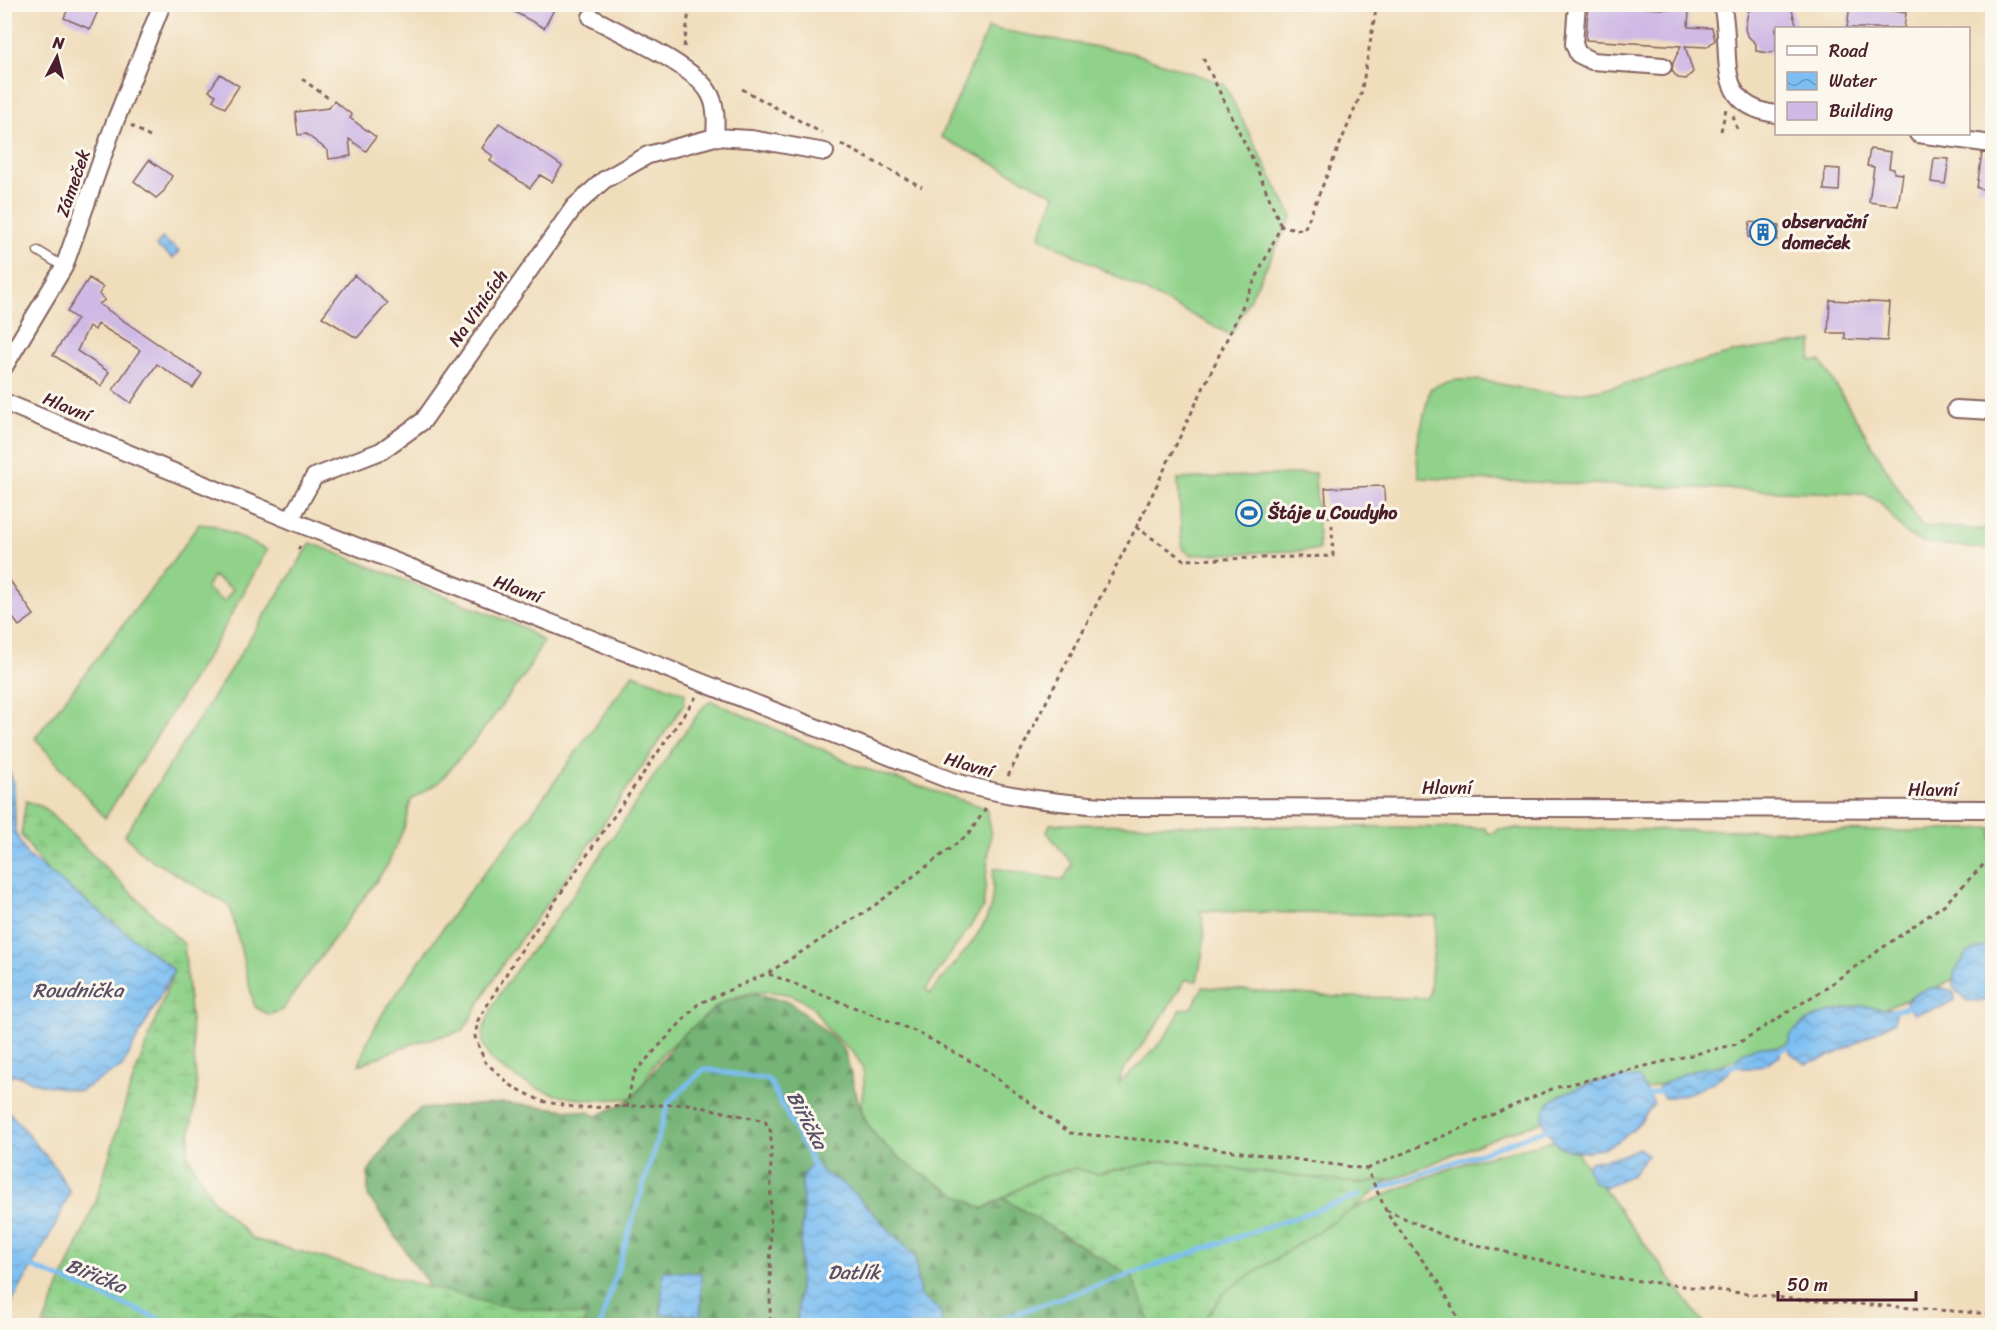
<svg xmlns="http://www.w3.org/2000/svg" width="1997" height="1330" font-family="Sriracha,sans-serif">
  <style>
    .grass { fill: #90d28a; stroke: #6d785a; stroke-width: 1.5; fill-rule: evenodd }
    .forest { fill: url(#forest-firs); stroke: #5f6a50; stroke-width: 1.5 }
    .wetland { fill: url(#wetland-marsh); stroke: #6d785a; stroke-width: 1.5 }
    .water { fill: url(#water-waves); stroke: #636e8e; stroke-width: 1.5 }
    .lines { fill: none; stroke-linecap: round; stroke-linejoin: round }
    .stream { stroke: #7cbef2; stroke-width: 5 }
    .building { fill: #cfbae5 }
    .lane-casing { stroke: #84625e; stroke-width: 11 }
    .street-casing { stroke: #84625e; stroke-width: 20 }
    .path { stroke: #84625e; stroke-width: 3; stroke-dasharray: 4.5 4.5; stroke-linecap: butt }
    .lane { stroke: #fff; stroke-width: 8 }
    .street { stroke: #fff; stroke-width: 16 }
    .labels { text-anchor: middle; dominant-baseline: central; stroke-width: 6; stroke-linejoin: round; paint-order: stroke }
    .street-label { font-size: 18px; fill: #4a1f2b; stroke: #fbf7ec }
    .poi-label { font-size: 18px; font-weight: bold; fill: #4a1f2b; stroke: #fbf7ec; text-anchor: start }
    .water-label { font-size: 20px; font-style: italic; fill: #594f67; stroke: #fbf7ec }
  </style>
  <defs>
    <pattern id="forest-firs" width="22" height="20" patternUnits="userSpaceOnUse" patternTransform="scale(1.5)"><rect width="22" height="20" fill="#74b476"/><path d="M5 1l3.5 6h-7zM16 11l3.5 6h-7z" fill="#619261"/></pattern>
    <pattern id="wetland-marsh" width="20" height="14" patternUnits="userSpaceOnUse" patternTransform="scale(1.5)"><rect width="20" height="14" fill="#90d28a"/><path d="M1 5h8M5 5V1M11 12h8M15 12V8" fill="none" stroke="#7eb477"/></pattern>
    <pattern id="water-waves" width="16" height="10" patternUnits="userSpaceOnUse" patternTransform="scale(1.5)"><rect width="16" height="10" fill="#7cbef2"/><path d="M0 5q4-4 8 0t8 0" fill="none" stroke="#689ac4"/></pattern>
  </defs>
  <rect width="100%" height="100%" fill="#fbf7ec"/>
  <filter id="ink" filterUnits="userSpaceOnUse"><feTurbulence type="fractalNoise" baseFrequency=".0167" numOctaves="2"/><feDisplacementMap in="SourceGraphic" scale="12" xChannelSelector="R" yChannelSelector="G"/><feConvolveMatrix kernelMatrix="1 2 1 2 8 2 1 2 1" color-interpolation-filters="sRGB"/></filter>
  <filter id="wash" filterUnits="userSpaceOnUse"><feTurbulence type="fractalNoise" baseFrequency=".008" numOctaves="4" result="noise"/><feDisplacementMap in="SourceGraphic" scale="24" xChannelSelector="R" yChannelSelector="G"/><feGaussianBlur stdDeviation="1.35" result="paint"/><feColorMatrix in="noise" values="0 0 0 0 0 0 0 0 0 0 0 0 0 0 0 0 0 1.4 0 .05"/><feComposite in="paint" operator="in"/></filter>
  <g filter="url(#wash)">
    <rect width="100%" height="100%" fill="#f0ddbc"/>
    <path class="grass" d="M 1946,5 L 1992,5 L 1992,11 Z
      M 988,28 L 1133,53 L 1224,84 L 1292,217 L 1231,335 L 1039,237 L 1055,195 L 941,137 Z
      M 1813,341 L 1810,361 L 1821,361 L 1921,526 L 1992,530 L 1992,550 L 1920,542 L 1904,532 L 1880,502 L 1865,494 L 1419,478 L 1416,449 L 1430,389 C 1469,365 1521,395 1563,394 C 1625,391 1681,364 1741,351 C 1764,347 1789,345 1813,341 Z
      M 1315,473 L 1319,550 L 1191,555 L 1182,548 L 1178,479 Z
      M 199,524 L 216,526 L 267,550 L 215,644 L 105,818 L 35,738 L 173,561 ZM 213,576 L 233,589 L 224,602 L 206,588 Z
      M 311,543 L 520,626 L 543,641 L 526,673 L 478,737 L 439,782 L 411,800 L 404,828 L 387,866 L 282,1010 L 269,1015 L 255,1007 C 245,973 240,939 229,905 L 145,856 L 125,835 Z
      M 633,674 L 685,693 L 684,704 L 571,872 L 505,960 L 463,1031 L 414,1043 L 359,1065 L 367,1042 L 383,1013 L 468,893 L 518,832 Z
      M 711,701 L 826,751 L 851,764 L 986,808 L 991,830 L 983,908 L 926,989 L 930,994 C 947,971 986,933 991,905 C 994,893 992,880 994,868 L 1064,880 L 1072,864 L 1047,832 L 1050,824 L 1485,828 L 1487,833 L 1495,833 L 1498,829 L 1921,831 L 1992,828 L 1992,958 L 1940,986 L 1838,1028 L 1504,1134 L 1392,1180 L 1357,1183 L 1165,1161 L 1095,1174 L 1075,1168 L 1038,1178 L 983,1209 C 943,1188 897,1164 869,1127 C 852,1104 869,1089 863,1070 C 859,1054 841,1043 830,1032 C 822,1024 818,1010 808,1004 C 785,987 751,990 725,1001 C 718,1004 710,1012 704,1018 C 674,1042 650,1058 639,1097 C 590,1103 551,1101 509,1073 C 497,1066 486,1057 483,1043 C 481,1031 487,1018 492,1008 C 511,971 541,942 564,908 C 612,841 655,771 704,706 ZM 1200,911 L 1437,916 L 1429,998 L 1339,997 L 1203,987 L 1192,1008 L 1181,1009 C 1165,1043 1146,1059 1119,1083 L 1122,1072 L 1159,1022 L 1185,980 L 1197,981 C 1201,957 1210,935 1200,911 Z
      M 1566,1138 L 1704,1324 L 1199,1326 L 1227,1290 L 1349,1211 L 1419,1180 L 1476,1159 Z
      M 236,1310 L 303,1326 L 216,1326 Z"/>
    <path class="forest" d="M 753,993 L 790,1002 L 838,1042 L 845,1052 C 852,1076 856,1102 867,1123 C 884,1156 951,1192 983,1209 L 1003,1198 L 1132,1277 L 1152,1325 L 942,1325 L 940,1310 L 920,1297 L 915,1257 L 802,1176 L 803,1213 L 797,1325 L 686,1326 L 645,1323 L 643,1326 L 479,1325 L 436,1306 L 426,1281 L 368,1196 L 368,1173 L 391,1138 L 420,1109 L 504,1103 L 588,1112 L 597,1116 L 626,1102 L 636,1094 L 678,1039 L 724,1001 Z"/>
    <path class="wetland" d="M 26,801 L 43,807 L 184,944 L 197,1090 L 187,1154 L 213,1200 L 253,1239 L 492,1304 L 587,1316 L 583,1325 L 302,1326 L 236,1310 L 216,1325 L 43,1325 L 96,1201 L 129,1091 L 174,970 L 58,886 L 21,835 Z
      M 1165,1161 L 1357,1183 L 1389,1180 L 1352,1210 L 1227,1290 L 1199,1326 L 1152,1325 L 1132,1277 L 1003,1198 L 1038,1178 L 1075,1168 L 1096,1174 Z"/>
    <path class="water" d="M 162,238 L 179,251 L 173,258 L 156,246 Z
      M 5,760 L 14,784 L 15,832 L 27,855 L 174,970 L 122,1067 L 80,1091 L 40,1084 L 13,1074 L 5,1085 Z
      M 1992,944 L 1992,1001 L 1967,1001 L 1953,987 L 1954,973 L 1967,953 Z
      M 1931,988 L 1944,988 L 1955,993 L 1955,1000 L 1942,1007 L 1914,1014 L 1906,1003 C 1912,994 1921,991 1931,988 Z
      M 1860,1006 L 1896,1010 L 1894,1022 L 1836,1054 L 1805,1064 L 1790,1052 L 1789,1037 C 1808,1013 1832,1012 1860,1006 Z
      M 1760,1046 L 1780,1048 L 1780,1056 C 1768,1064 1753,1071 1738,1067 L 1736,1060 L 1742,1053 Z
      M 1728,1066 L 1730,1070 C 1711,1085 1689,1096 1664,1098 L 1658,1088 C 1679,1073 1702,1065 1728,1066 Z
      M 1639,1077 L 1654,1104 C 1647,1112 1641,1122 1634,1129 C 1616,1146 1583,1160 1560,1146 C 1550,1140 1546,1128 1542,1118 L 1548,1103 C 1576,1084 1606,1078 1639,1077 Z
      M 5,1107 L 55,1167 L 70,1192 L 56,1224 L 5,1315 Z
      M 1639,1148 L 1647,1155 L 1632,1175 L 1605,1187 L 1593,1182 L 1587,1167 L 1590,1162 L 1621,1156 Z
      M 811,1164 L 849,1188 L 915,1257 L 920,1296 L 940,1310 L 942,1325 L 797,1325 L 803,1213 L 802,1176 Z
      M 663,1271 L 701,1273 L 701,1316 L 661,1314 Z"/>
    <g class="lines">
      <path class="stream" d="M 1891,1012 L 1913,1005
        M 1774,1052 L 1794,1045
        M 1723,1069 L 1743,1063
        M 1647,1095 L 1666,1089
        M 1379,1189 L 1553,1127
        M 28,1265 L 176,1326
        M 600,1326 L 669,1102 L 704,1069 L 769,1080 L 818,1173
        M 980,1326 L 1360,1195"/>
    </g>
    <g id="blocks">
      <path class="building" d="M 70,4 L 101,4 L 90,29 L 64,18 Z
        M 500,4 L 557,4 L 544,28 Z
        M 1588,4 L 1644,4 L 1644,8 L 1689,10 L 1688,27 L 1712,28 L 1715,40 L 1707,47 L 1685,46 L 1693,72 L 1686,79 L 1678,78 L 1672,71 L 1673,63 L 1681,46 L 1586,40 Z
        M 1756,4 L 1787,4 L 1792,10 L 1797,28 L 1776,28 L 1776,51 L 1770,53 L 1756,51 L 1756,44 L 1747,35 L 1745,29 L 1748,12 Z
        M 1850,4 L 1880,6 L 1879,9 L 1906,13 L 1904,28 L 1847,28 Z
        M 220,74 L 239,86 L 225,108 L 213,100 L 216,95 L 209,91 Z
        M 334,101 L 352,115 L 350,118 L 376,137 L 366,151 L 349,139 L 351,156 L 329,159 L 328,151 L 306,134 L 298,135 L 295,112 L 329,108 Z
        M 499,123 L 562,166 L 552,182 L 540,175 L 530,188 L 490,161 L 493,156 L 482,148 Z
        M 1870,149 L 1891,152 L 1889,168 L 1894,169 L 1894,173 L 1903,174 L 1898,206 L 1869,202 L 1874,167 L 1867,166 Z
        M 1982,153 L 1992,154 L 1992,191 L 1977,188 Z
        M 1934,158 L 1949,159 L 1945,184 L 1931,182 Z
        M 149,160 L 172,176 L 164,191 L 156,198 L 134,181 Z
        M 1825,168 L 1840,169 L 1839,191 L 1824,190 Z
        M 1750,222 L 1779,226 L 1777,240 L 1748,237 Z
        M 354,275 L 388,303 L 357,338 L 322,317 Z
        M 89,278 L 103,287 L 99,294 L 105,300 L 99,304 L 202,374 L 193,388 L 157,364 L 131,403 L 113,390 L 140,350 L 98,324 L 95,330 L 89,326 L 77,351 L 109,372 L 101,386 L 53,355 L 77,319 L 67,312 Z
        M 1830,300 L 1890,303 L 1887,341 L 1845,339 L 1845,333 L 1828,333 Z
        M 1384,486 L 1385,514 L 1327,517 L 1325,488 Z
        M 4,572 L 34,615 L 19,626 L 4,606 Z"/>
    </g>
  </g>
  <g filter="url(#ink)">
    <use href="#blocks" fill-opacity="0" stroke="#84625e" stroke-width="1.5"/>
    <g class="lines">
      <defs>
        <path id="lane" d="M 38,251 L 64,267"/>
        <path id="street" d="M 1577,4 L 1574,44 L 1578,54 L 1592,61 L 1663,66
          M 1722,4 C 1734,52 1710,105 1776,114
          M 591,17 C 621,34 691,64 708,91 C 717,104 716,122 715,137
          M 1918,134 L 1992,144
          M 4,367 L 64,267 L 113,127 L 162,4
          M 4,402 L 290,520 L 952,781 C 1007,797 1061,804 1119,807 L 1992,809
          M 1956,409 L 1992,411
          M 290,520 L 314,477 L 381,451 L 423,421 L 574,207 L 604,180 L 648,155 L 715,137 L 751,139 L 825,152"/>
      </defs>
      <use href="#lane" class="lane-casing"/>
      <use href="#street" class="street-casing"/>
      <path class="path" d="M 684,47 L 690,4
        M 1203,58 L 1255,164 L 1281,226
        M 302,79 L 331,100
        M 742,89 L 822,133
        M 1733,116 L 1737,129
        M 131,125 L 151,138
        M 1721,131 L 1726,109
        M 841,144 L 922,187
        M 1136,527 L 1184,560 L 1333,556 L 1332,525
        M 298,550 L 302,543
        M 696,697 L 516,958 L 478,1020 L 475,1037 L 485,1062 L 512,1086 L 541,1101 L 579,1108 L 688,1104 L 765,1121 L 771,1132 L 770,1326
        M 1008,776 L 1140,520 L 1281,226 L 1304,230 L 1361,94 L 1377,4
        M 769,974 L 917,1032 L 981,1067 L 1070,1133 L 1167,1142 L 1367,1169 L 1388,1215 L 1439,1282 L 1462,1326
        M 627,1108 L 633,1074 L 698,1004 L 768,973 L 874,906 L 968,835 L 987,807
        M 1367,1169 L 1554,1088 L 1737,1044 L 1818,993 L 1945,904 L 1992,856
        M 1386,1210 L 1449,1238 L 1607,1277 L 1792,1299 L 1992,1314"/>
      <use href="#lane" class="lane"/>
      <use href="#street" class="street"/>
    </g>
  </g>
  <defs>
    <symbol id="building-ring" viewBox="-11 -11 22 22"><circle r="9.5" fill="#fbf7ec" stroke="#1f6fb2" stroke-width="1.5"/><path d="M-4-6H4V6H1V3H-1V6H-4ZM-2.5-4.3h1.7v1.8h-1.7ZM.8-4.3h1.7v1.8H.8ZM-2.5-1h1.7V.8h-1.7ZM.8-1h1.7V.8H.8Z" fill="#1f6fb2"/></symbol>
    <symbol id="stadium-ring" viewBox="-11 -11 22 22"><circle r="9.5" fill="#fbf7ec" stroke="#1f6fb2" stroke-width="1.5"/><path d="M0-5a6.5 5 0 1 0 0 10a6.5 5 0 1 0 0-10ZM-3.5-1.8h7v3.6h-7Z" fill="#1f6fb2"/></symbol>
  </defs>
  <g fill-rule="evenodd">
    <use href="#building-ring" x="1748" y="217" width="30" height="30"/>
    <use href="#stadium-ring" x="1234" y="498" width="30" height="30"/>
  </g>
  <g class="labels">
    <g class="street-label">
      <text transform="translate(73 183) rotate(-71)">Zámeček</text>
      <text transform="translate(478 308) rotate(-55)">Na Vinicích</text>
      <text transform="translate(67 407) rotate(23)">Hlavní</text>
      <text transform="translate(518 589) rotate(21)">Hlavní</text>
      <text transform="translate(969 765) rotate(17)">Hlavní</text>
      <text x="1447" y="788">Hlavní</text>
      <text x="1933" y="790">Hlavní</text>
    </g>
    <g class="poi-label">
      <text x="1782" y="222">observační<tspan x="1782" dy="21">domeček</tspan></text>
      <text x="1268" y="513">Štáje u Coudyho</text>
    </g>
    <g class="water-label">
      <text x="78" y="990">Roudnička</text>
      <text transform="translate(807 1120) rotate(62)">Biřička</text>
      <text x="854" y="1272">Datlík</text>
      <text transform="translate(96 1276) rotate(22)">Biřička</text>
    </g>
  </g>
  <rect width="1997" height="1330" fill="none" stroke="#fbf7ec" stroke-width="24"/>
  <rect x="1775" y="27" width="195" height="108" fill="#fbf7ec" stroke="#b4a19f" stroke-width="1.5"/>
  <rect x="1787" y="46" width="30" height="9" fill="#ffffff" stroke="#b4a19f" stroke-width="1.5"/>
  <text x="1829" y="57" font-size="18" fill="#4a1f2b">Road</text>
  <rect x="1787" y="72" width="30" height="18" fill="url(#water-waves)" stroke="#b4a19f" stroke-width="1.5"/>
  <text x="1829" y="87" font-size="18" fill="#4a1f2b">Water</text>
  <rect x="1787" y="102" width="30" height="18" fill="#cfbae5" stroke="#b4a19f" stroke-width="1.5"/>
  <text x="1829" y="117" font-size="18" fill="#4a1f2b">Building</text>
  <g transform="translate(57 57) rotate(7)" stroke="#fbf7ec" stroke-width="4.5" paint-order="stroke">
  <path d="M0-4.5L10 22L0 15L-10 22Z" fill="#4a1f2b"/>
  <text y="-9" font-size="16" font-weight="bold" text-anchor="middle" fill="#4a1f2b">N</text>
  </g>
  <path d="M1778 1291v9h138v-9" fill="none" stroke="#4a1f2b" stroke-width="3"/>
  <text x="1787" y="1291" font-size="18" fill="#4a1f2b" stroke="#fbf7ec" stroke-width="4.5" paint-order="stroke">50 m</text>
</svg>
